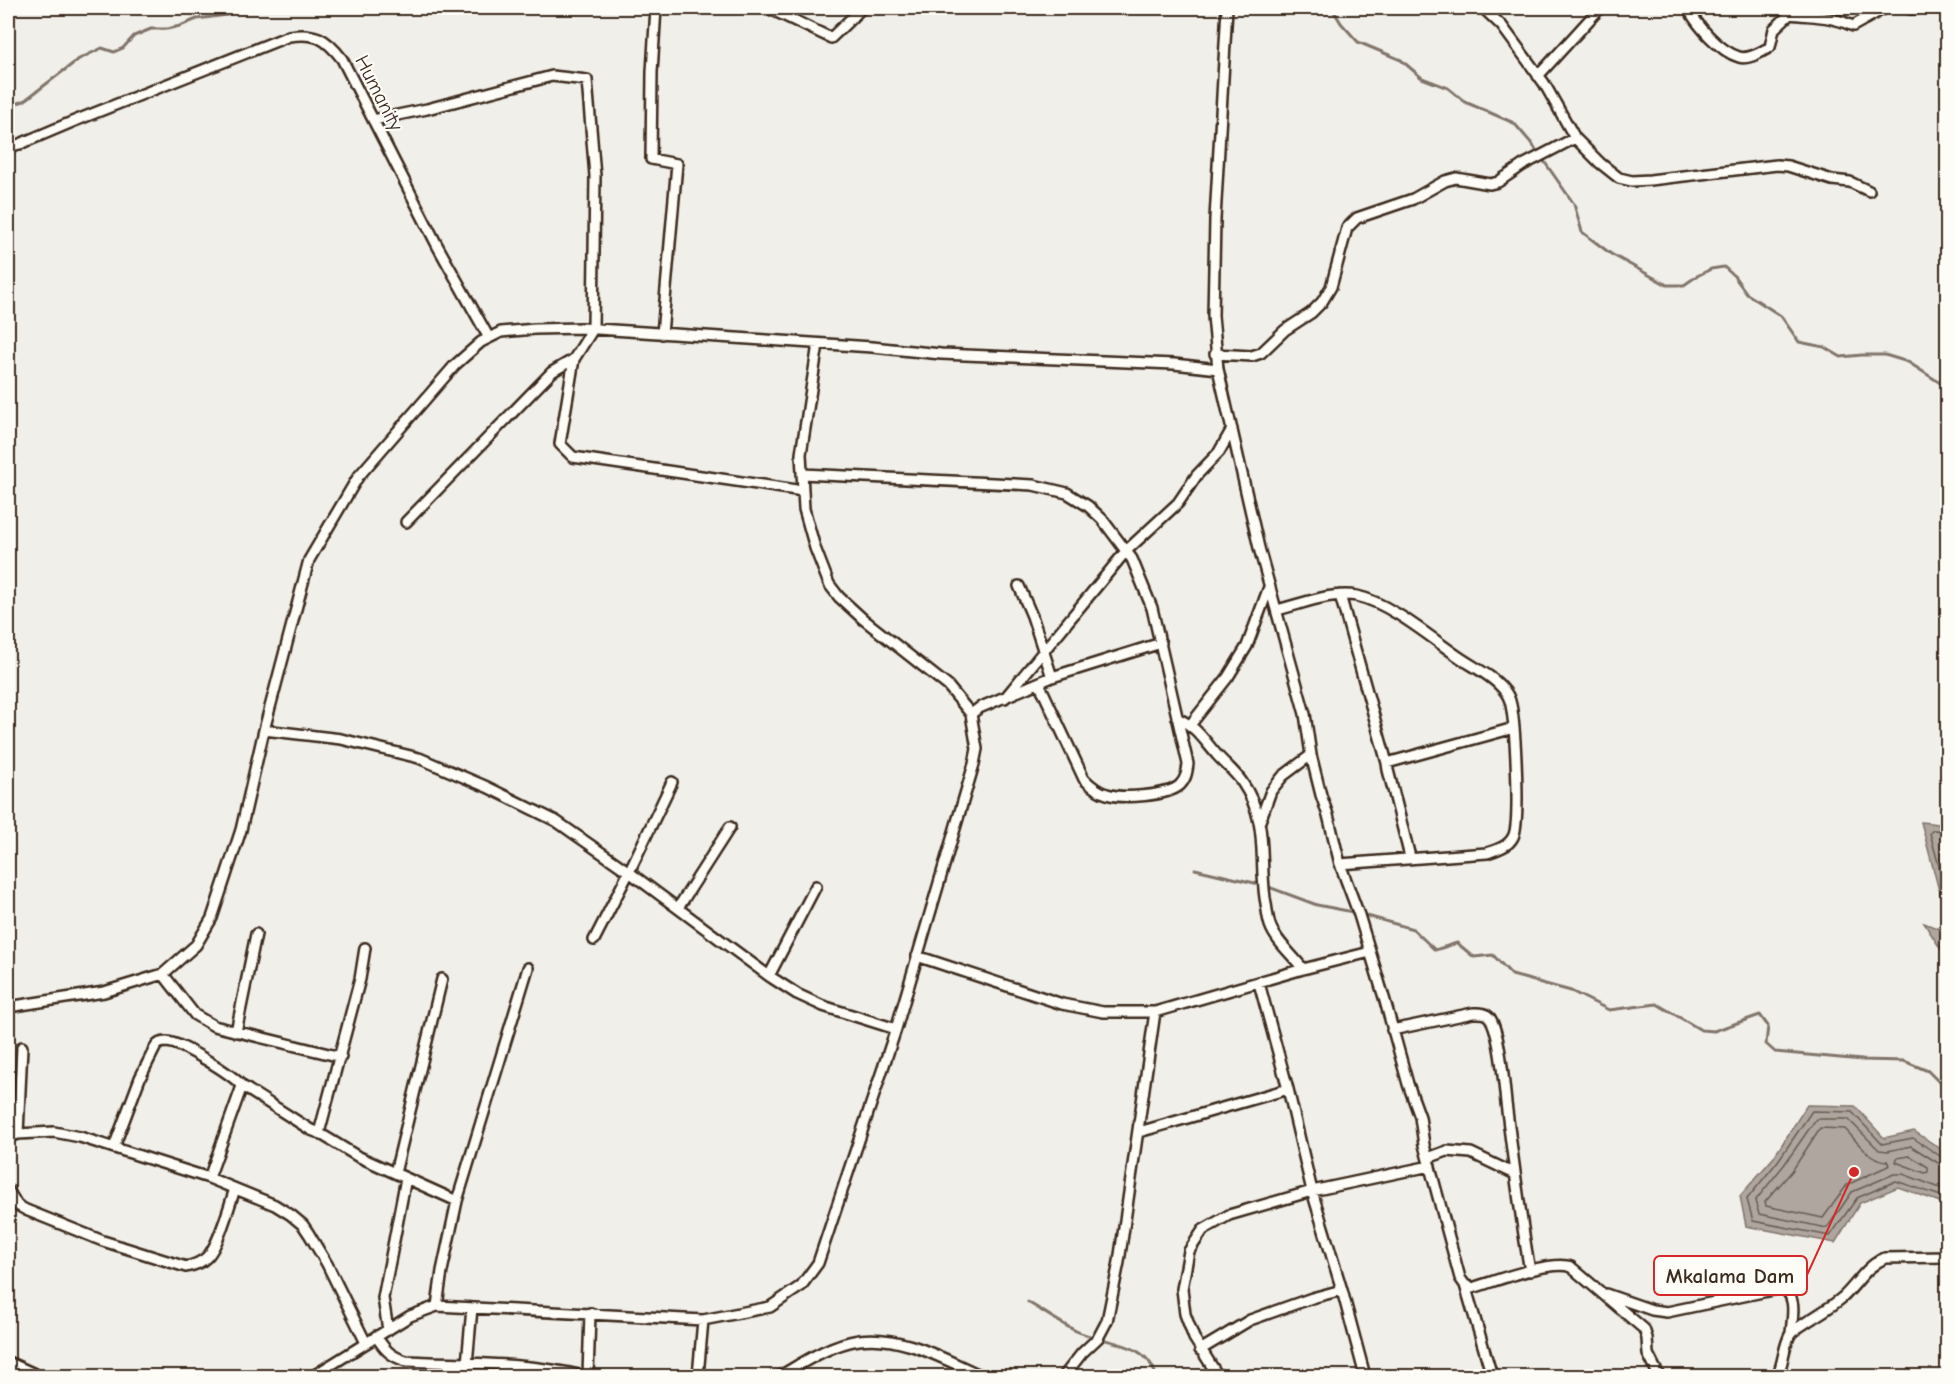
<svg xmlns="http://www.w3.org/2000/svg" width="1955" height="1384" font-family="'Comic Neue',sans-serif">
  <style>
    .water { fill: #aea69f; stroke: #80746b; stroke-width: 1.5 }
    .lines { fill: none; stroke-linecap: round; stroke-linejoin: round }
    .shore { stroke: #695c52; stroke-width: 1.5 }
    .stream { stroke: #80746b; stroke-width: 3 }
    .street-casing { stroke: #3b2a1e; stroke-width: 14 }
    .street { stroke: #fdfcf7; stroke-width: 9 }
    .labels { text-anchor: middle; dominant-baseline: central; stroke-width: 4.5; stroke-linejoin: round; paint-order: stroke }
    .street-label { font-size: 20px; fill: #3b2a1e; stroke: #fdfcf7 }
    .leader { fill: none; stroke: #d62828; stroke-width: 2 }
    .callout-dot { fill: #d62828; stroke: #fdfcf7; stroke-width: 2 }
    .callout { fill: #fdfcf7; stroke: #d62828; stroke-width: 2 }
    .callout-label { font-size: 21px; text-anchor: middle; font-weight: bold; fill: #3b2a1e }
  </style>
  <rect width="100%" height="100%" fill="#f1efea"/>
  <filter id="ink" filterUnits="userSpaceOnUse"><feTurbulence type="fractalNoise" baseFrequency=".0167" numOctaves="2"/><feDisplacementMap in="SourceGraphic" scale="12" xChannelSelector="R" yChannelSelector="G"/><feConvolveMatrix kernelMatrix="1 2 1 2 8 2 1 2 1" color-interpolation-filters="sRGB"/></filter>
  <g filter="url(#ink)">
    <path class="water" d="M 1921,822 L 1947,825 L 1947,913 L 1942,902 Z
      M 1924,923 L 1947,932 L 1947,959 Z
      M 1807,1105 L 1855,1106 L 1884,1138 L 1914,1131 L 1944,1151 L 1947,1151 L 1947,1208 L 1940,1202 L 1898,1187 L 1860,1203 L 1835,1243 L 1746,1226 L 1740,1196 L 1774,1157 Z"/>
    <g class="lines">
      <path class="shore" d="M 1948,831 L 1933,830 L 1930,833 L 1948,900
        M 1820,1128 L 1845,1129 C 1858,1142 1868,1160 1888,1161 L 1890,1165 L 1847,1185 L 1823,1218 L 1766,1206 L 1765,1202 L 1792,1171 Z
        M 1910,1156 L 1928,1167 L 1928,1172 L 1925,1173 L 1896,1162 L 1897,1158 Z
        M 1948,1157 L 1940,1156 L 1913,1138 L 1882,1144 L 1852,1112 L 1812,1111 L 1778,1161 L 1747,1199 L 1753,1221 L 1830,1236 L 1857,1198 L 1896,1181 L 1941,1196 L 1948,1200
        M 1948,1165 L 1938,1163 L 1911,1146 L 1888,1151 L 1879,1150 L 1848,1119 L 1816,1119 L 1784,1165 L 1755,1201 L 1759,1214 L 1827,1228 L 1852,1192 L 1894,1174 L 1903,1174 L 1948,1191"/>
      <path class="stream" d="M 1332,8 L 1341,23 L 1358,42 L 1401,60 L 1422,78 L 1448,88 L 1465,102 L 1514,123 L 1532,144 L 1574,204 L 1582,232 L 1611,254 L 1667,285 L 1684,285 L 1697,276 L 1711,269 L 1724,267 L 1734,276 L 1747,294 L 1781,316 L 1799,342 L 1824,347 L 1841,357 L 1862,355 L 1885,355 L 1908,362 L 1948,388
        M 8,106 L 24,101 L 79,59 L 102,48 L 114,52 L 123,48 L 134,36 L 151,29 L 167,29 L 180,26 L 197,19 L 227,15 L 242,8
        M 1195,869 L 1263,885 L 1317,905 L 1353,912 L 1413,929 L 1435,950 L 1457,943 L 1474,957 L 1493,955 L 1512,975 L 1571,991 L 1609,1010 L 1657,1004 L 1701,1030 L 1714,1031 L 1760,1015 L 1768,1026 L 1766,1044 L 1775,1052 L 1862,1060 L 1904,1061 L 1928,1071 L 1942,1085 L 1948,1096
        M 1028,1302 C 1044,1312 1060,1323 1076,1331 C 1104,1344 1147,1340 1156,1376"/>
      <defs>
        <path id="street" d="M 656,8 L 652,72 L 651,159 L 677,164 L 662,334
          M 768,8 L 831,38 L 862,8
          M 1227,8 L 1215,219 L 1213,316 L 1218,369 L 1259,548 L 1305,714 L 1311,755 L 1321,795 L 1328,815 L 1340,864 L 1359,915 L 1385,1001 L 1408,1084 L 1420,1117 L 1424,1145 L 1460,1278 L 1465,1285 L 1472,1288 C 1493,1282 1552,1259 1571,1267 L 1644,1329 L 1647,1338 L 1648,1354 L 1659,1376
          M 1483,8 L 1502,26 L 1544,83 L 1575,138 L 1600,163 L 1619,178 L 1632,181 L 1650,180 L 1777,165 L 1788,166 L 1832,180 L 1850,182 L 1869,191
          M 1688,8 C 1697,25 1719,51 1739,57 C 1749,60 1761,52 1770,47 L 1774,29 L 1790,14 C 1814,17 1830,15 1853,26 L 1885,8
          M 1906,8 L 1911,9 L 1920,8
          M 1538,76 L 1600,8
          M 373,120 L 427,109 L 552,76 L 587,80 L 595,176 L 593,329 L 574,359 L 560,444 L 573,457 L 803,491
          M 8,147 L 20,144 L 72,122 L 289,36 C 315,32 326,38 342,59 L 437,245 L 489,338
          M 1215,354 L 1252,356 L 1261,353 L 1285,330 L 1311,313 L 1322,302 L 1331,287 L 1347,228 L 1357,218 L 1413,199 L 1445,181 L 1456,178 L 1490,184 L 1498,182 L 1523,165 L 1575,138
          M 802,474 L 1033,485 L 1067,493 L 1088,506 L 1102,519 L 1132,559 L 1152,608 L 1188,764 C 1187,772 1186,779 1180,785 C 1168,796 1122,799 1107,794 C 1098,792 1091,786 1084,779 L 1039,683
          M 406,522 L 552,372 L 574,359
          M 1019,586 L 1032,616 L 1052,677
          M 1340,595 L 1387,763 L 1388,770 L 1410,857
          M 1277,610 C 1302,604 1332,591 1357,596 C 1390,603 1431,638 1459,657 C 1473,667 1492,675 1503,689 C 1507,693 1510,700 1511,705 C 1515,724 1521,823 1513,837 C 1508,847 1496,850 1487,853 L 1340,864
          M 1005,698 L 1126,551 L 1178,503 L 1197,475 L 1219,452 L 1232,429
          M 971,714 L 979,708 L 1052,677 L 1161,643
          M 1177,718 C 1197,727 1203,739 1217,755 C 1225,764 1235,772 1242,782 C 1269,822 1259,854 1265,898 C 1267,907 1267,916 1270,925 C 1276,942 1293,955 1303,969
          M 1191,724 L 1228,677 L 1247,646 L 1269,587
          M 264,730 L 341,739 L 419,758 L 487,787 L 556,821 L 629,872 L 769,976 L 797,994 L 823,1006 L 896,1029
          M 1387,763 L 1514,728
          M 1260,821 L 1271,791 L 1283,776 L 1311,755
          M 678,908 L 730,827
          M 594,940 L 629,872 L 672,782
          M 917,956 L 1062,1004 L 1103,1012 L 1155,1012 L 1303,969 L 1370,952
          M 163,974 L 195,1015 L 214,1026 L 341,1057
          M 769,976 L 816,886
          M 1259,983 L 1288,1089 L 1312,1191 L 1342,1290 L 1365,1376
          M 8,1007 L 104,992 L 163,974 L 196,945 L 212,918 L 241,830 L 264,730 L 309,560 L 358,477 L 455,365 L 481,342 L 501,332 L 535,329 L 582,328 L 872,347 L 941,354 L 1174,364 L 1218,369
          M 1392,1030 L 1473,1013 C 1480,1013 1485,1012 1490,1018 C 1500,1033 1504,1084 1506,1103 C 1513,1159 1520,1215 1530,1271
          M 236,1032 L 256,934
          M 1139,1132 L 1288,1089
          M 319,1133 L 360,979 L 365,948
          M 18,1134 L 22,1047
          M 8,1137 L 18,1134 L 54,1132 L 80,1137 L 209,1178 L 275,1205 L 291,1215 L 303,1225 L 309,1234 L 327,1264 L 366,1343
          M 114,1147 L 140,1078 L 155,1048 C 158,1043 161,1042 167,1042 C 182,1043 233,1075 242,1086 L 311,1130 L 319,1133 L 357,1156 L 457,1201
          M 1428,1158 L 1447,1151 L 1471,1153 L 1515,1174
          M 395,1173 L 442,979
          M 209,1178 L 242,1086
          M 8,1190 L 17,1205 L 26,1210 L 103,1241 L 186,1267 C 194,1265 201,1263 207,1257 C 219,1245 229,1206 235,1189
          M 1465,1285 L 1492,1376
          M 1606,1294 L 1652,1310 L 1667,1312 L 1782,1288 C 1798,1295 1792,1319 1791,1333
          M 437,1306 L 442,1271 L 457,1201 L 528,968
          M 388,1330 L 383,1298 L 406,1178
          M 376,1336 C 385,1350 390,1356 406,1361 C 465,1364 525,1362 583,1376
          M 1200,1350 L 1250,1320 L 1312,1298 L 1342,1290
          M 8,1362 L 39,1376
          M 467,1364 L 472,1308
          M 8,1376 L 14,1366
          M 313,1376 L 410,1316 L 437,1306 L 703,1320 L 770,1307 L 801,1286 L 818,1263 L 896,1029 L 974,764 L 977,749 L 971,714 L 948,686 L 863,619 L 839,597 L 829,584 L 815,548 L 804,509 L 801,454 L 818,344
          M 466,1376 L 468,1364
          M 588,1376 L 590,1313
          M 698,1376 L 703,1320
          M 780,1376 C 804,1362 831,1344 859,1340 C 902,1334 945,1360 982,1376
          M 1064,1376 L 1082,1353 L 1098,1338 L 1107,1321 L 1119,1262 L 1155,1012
          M 1218,1376 L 1194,1338 L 1185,1314 L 1182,1289 L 1189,1251 L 1203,1230 L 1229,1215 L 1312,1191 L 1430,1166
          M 1777,1376 C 1784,1363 1783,1346 1791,1333 C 1807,1320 1827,1311 1843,1297 C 1857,1284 1866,1266 1885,1258 L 1948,1257"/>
      </defs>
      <use href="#street" class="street-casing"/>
      <use href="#street" class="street"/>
    </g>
  </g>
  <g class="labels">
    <g class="street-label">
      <text transform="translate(379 93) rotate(63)">Humanity</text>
    </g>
  </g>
  <path class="leader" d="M1854 1172L1807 1275"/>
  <circle class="callout-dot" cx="1854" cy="1172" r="6"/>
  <rect class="callout" x="1654" y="1256" width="153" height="39" rx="6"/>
  <g class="callout-label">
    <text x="1730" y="1283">Mkalama Dam</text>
  </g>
  <rect width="1955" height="1384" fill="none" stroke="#fdfcf7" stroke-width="30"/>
  <rect x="15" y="15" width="1925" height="1354" fill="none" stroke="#3b2a1e" stroke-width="2" filter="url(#ink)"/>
</svg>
